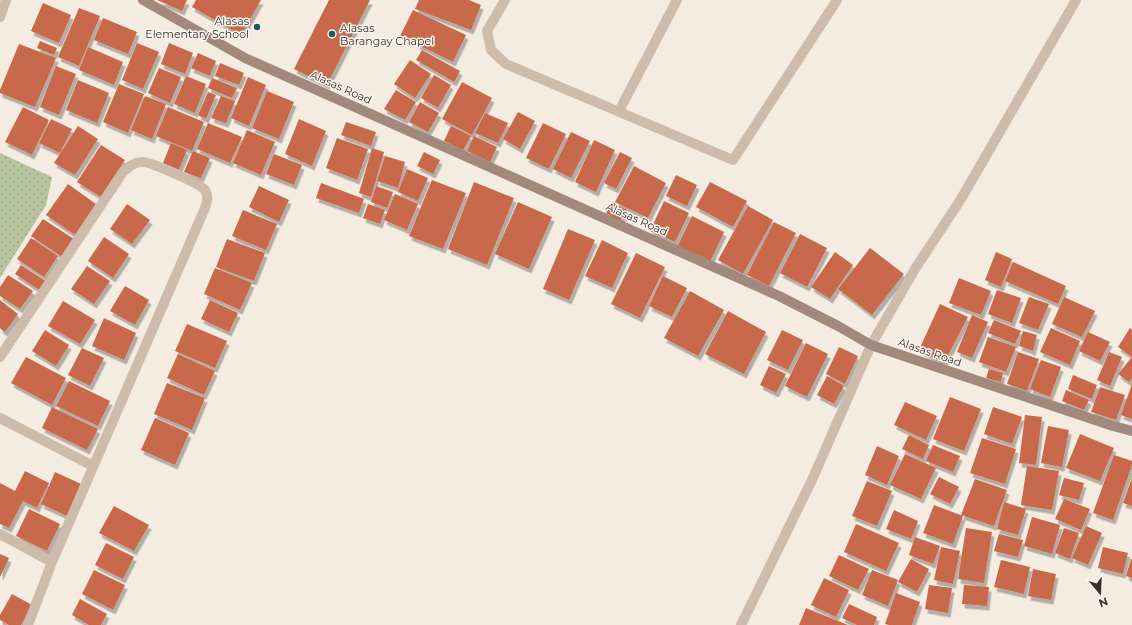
<svg xmlns="http://www.w3.org/2000/svg" width="1132" height="625" font-family="Montserrat,sans-serif">
  <style>
    .grass { fill: url(#grass-dots) }
    .building { fill: #c8694b; filter: url(#shadow) }
    .lines { fill: none; stroke-linecap: round; stroke-linejoin: round }
    .street { stroke: #cdbbac; stroke-width: 10 }
    .secondary { stroke: #a18a7d; stroke-width: 10 }
    .poi-dot { fill: #1f5a5e; stroke: #fbf5ee; stroke-width: 1.5 }
    .labels { text-anchor: middle; dominant-baseline: central; stroke-width: 3; stroke-linejoin: round; paint-order: stroke }
    .poi-label { font-size: 11px; fill: #3b302b; stroke: #fbf5ee; text-anchor: end }
    .street-label { font-size: 11px; fill: #3b302b; stroke: #fbf5ee }
  </style>
  <defs>
    <pattern id="grass-dots" width="8" height="8" patternUnits="userSpaceOnUse"><rect width="8" height="8" fill="#b8c4a0"/><path d="M2 2h.1M6 6h.1" fill="none" stroke="#97a083" stroke-width="1.8" stroke-linecap="round"/></pattern>
    <filter id="shadow"><feDropShadow dx="2.5" dy="4.5" stdDeviation="0" flood-color="#0004"/></filter>
  </defs>
  <rect width="100%" height="100%" fill="#f4ebe1"/>
  <path class="grass" d="M 0,153 L 52,177 L 46,205 L 0,278 Z"/>
  <path class="building" d="M 157,0 L 187,0 L 182,11 Z
    M 196,0 L 261,0 L 241,35 L 192,7 Z
    M 329,0 L 370,0 L 327,85 L 294,69 Z
    M 419,0 L 469,0 L 481,5 L 471,30 L 415,9 Z
    M 43,3 L 71,15 L 59,43 L 31,31 Z
    M 79,8 L 100,16 L 79,66 L 58,57 Z
    M 413,10 L 466,35 L 453,62 L 400,36 Z
    M 103,18 L 137,32 L 128,54 L 94,40 Z
    M 40,41 L 57,48 L 54,55 L 37,48 Z
    M 137,43 L 159,52 L 143,89 L 122,80 Z
    M 169,43 L 193,53 L 185,74 L 161,64 Z
    M 19,44 L 56,58 L 35,107 L 0,93 L 0,90 Z
    M 88,47 L 123,62 L 114,85 L 79,70 Z
    M 422,50 L 460,71 L 454,82 L 416,60 Z
    M 198,53 L 216,61 L 210,76 L 191,68 Z
    M 410,60 L 431,74 L 415,98 L 394,84 Z
    M 220,63 L 244,73 L 239,85 L 215,76 Z
    M 56,66 L 76,74 L 59,115 L 40,107 Z
    M 159,68 L 181,77 L 170,103 L 148,93 Z
    M 434,75 L 451,85 L 438,108 L 421,98 Z
    M 186,76 L 206,84 L 195,113 L 174,104 Z
    M 248,77 L 266,85 L 249,126 L 231,118 Z
    M 212,78 L 237,88 L 232,98 L 208,88 Z
    M 78,80 L 109,93 L 97,123 L 66,110 Z
    M 462,82 L 492,98 L 472,135 L 442,119 Z
    M 119,84 L 144,94 L 128,133 L 103,122 Z
    M 396,90 L 416,102 L 405,120 L 384,109 Z
    M 267,91 L 294,102 L 279,139 L 252,128 Z
    M 208,92 L 216,95 L 206,119 L 198,115 Z
    M 145,96 L 166,104 L 152,139 L 131,130 Z
    M 221,96 L 235,101 L 226,123 L 211,118 Z
    M 420,102 L 439,113 L 428,132 L 409,122 Z
    M 23,107 L 49,120 L 32,155 L 5,142 Z
    M 168,107 L 204,122 L 192,151 L 156,136 Z
    M 518,112 L 535,121 L 520,149 L 503,139 Z
    M 485,113 L 508,123 L 498,143 L 475,133 Z
    M 51,119 L 72,129 L 60,153 L 39,143 Z
    M 299,119 L 326,131 L 312,166 L 285,154 Z
    M 346,122 L 376,132 L 371,146 L 341,135 Z
    M 208,123 L 242,137 L 230,163 L 197,149 Z
    M 543,123 L 566,134 L 549,169 L 526,158 Z
    M 78,126 L 98,139 L 75,175 L 54,163 Z
    M 451,126 L 471,136 L 463,150 L 444,141 Z
    M 247,130 L 275,142 L 261,175 L 233,163 Z
    M 571,132 L 590,141 L 571,178 L 553,169 Z
    M 474,136 L 497,147 L 490,162 L 467,151 Z
    M 337,138 L 368,149 L 357,180 L 326,168 Z
    M 594,140 L 615,150 L 596,192 L 575,182 Z
    M 171,143 L 187,150 L 179,170 L 163,163 Z
    M 101,145 L 125,160 L 101,197 L 77,182 Z
    M 372,148 L 384,152 L 371,197 L 359,193 Z
    M 193,151 L 210,158 L 201,178 L 184,172 Z
    M 424,152 L 440,160 L 433,174 L 417,166 Z
    M 620,152 L 632,158 L 616,189 L 604,183 Z
    M 274,154 L 302,165 L 294,185 L 266,174 Z
    M 385,156 L 405,162 L 398,188 L 377,181 Z
    M 634,166 L 666,183 L 648,218 L 615,202 Z
    M 407,169 L 428,178 L 418,201 L 398,192 Z
    M 676,175 L 697,185 L 687,206 L 666,196 Z
    M 432,180 L 466,193 L 443,249 L 409,236 Z
    M 474,182 L 514,198 L 487,265 L 448,249 Z
    M 710,182 L 747,201 L 733,227 L 696,207 Z
    M 321,183 L 364,199 L 359,213 L 316,198 Z
    M 68,184 L 96,204 L 75,235 L 46,215 Z
    M 259,186 L 289,200 L 279,222 L 249,207 Z
    M 376,186 L 393,192 L 387,208 L 371,202 Z
    M 395,194 L 418,204 L 407,230 L 384,220 Z
    M 664,201 L 689,213 L 675,242 L 650,231 Z
    M 518,202 L 552,217 L 529,269 L 495,254 Z
    M 612,202 L 627,210 L 620,221 L 606,213 Z
    M 127,204 L 150,220 L 132,244 L 110,229 Z
    M 368,204 L 385,210 L 380,224 L 363,218 Z
    M 748,206 L 773,220 L 743,274 L 718,260 Z
    M 243,210 L 277,224 L 266,250 L 232,236 Z
    M 692,216 L 724,232 L 710,262 L 677,247 Z
    M 43,219 L 74,239 L 62,257 L 31,236 Z
    M 774,222 L 796,233 L 769,286 L 747,275 Z
    M 568,229 L 595,240 L 569,300 L 543,289 Z
    M 800,234 L 827,248 L 807,287 L 780,273 Z
    M 104,237 L 129,254 L 113,278 L 88,261 Z
    M 31,238 L 58,256 L 44,277 L 17,259 Z
    M 227,239 L 265,253 L 254,281 L 216,267 Z
    M 602,240 L 628,253 L 612,288 L 585,276 Z
    M 870,248 L 904,274 L 872,315 L 838,289 Z
    M 835,252 L 853,265 L 830,299 L 811,287 Z
    M 996,252 L 1012,259 L 1001,287 L 985,280 Z
    M 636,253 L 665,267 L 640,318 L 611,304 Z
    M 1013,262 L 1066,286 L 1058,304 L 1005,281 Z
    M 21,265 L 47,282 L 41,291 L 15,274 Z
    M 87,266 L 110,281 L 94,304 L 71,289 Z
    M 215,268 L 252,283 L 240,310 L 204,294 Z
    M 8,275 L 33,291 L 20,309 L 0,296 L 0,287 Z
    M 663,276 L 687,288 L 672,317 L 649,306 Z
    M 959,278 L 991,291 L 981,315 L 949,303 Z
    M 125,286 L 149,300 L 135,325 L 110,311 Z
    M 997,290 L 1021,298 L 1012,323 L 988,314 Z
    M 690,291 L 724,310 L 698,356 L 664,338 Z
    M 1029,297 L 1049,304 L 1038,330 L 1019,323 Z
    M 1064,297 L 1095,311 L 1082,337 L 1052,324 Z
    M 0,300 L 18,314 L 5,332 L 0,328 Z
    M 210,300 L 238,313 L 229,332 L 201,319 Z
    M 63,301 L 95,320 L 80,344 L 48,326 Z
    M 940,304 L 968,317 L 944,363 L 919,350 Z
    M 728,311 L 766,332 L 744,374 L 705,354 Z
    M 972,315 L 988,322 L 972,358 L 957,352 Z
    M 104,318 L 136,333 L 124,360 L 92,346 Z
    M 994,320 L 1021,331 L 1015,344 L 988,333 Z
    M 187,324 L 227,341 L 215,368 L 175,351 Z
    M 1051,328 L 1080,341 L 1070,365 L 1040,352 Z
    M 1130,328 L 1132,330 L 1132,357 L 1118,347 Z
    M 45,330 L 69,345 L 56,366 L 32,351 Z
    M 782,330 L 803,340 L 788,370 L 767,360 Z
    M 1023,331 L 1037,335 L 1033,351 L 1019,346 Z
    M 1088,332 L 1110,342 L 1100,361 L 1079,351 Z
    M 988,337 L 1016,347 L 1006,372 L 979,362 Z
    M 806,343 L 828,354 L 807,397 L 785,386 Z
    M 839,347 L 858,356 L 845,384 L 826,374 Z
    M 82,348 L 104,358 L 90,386 L 68,375 Z
    M 1018,352 L 1039,359 L 1027,391 L 1007,384 Z
    M 1109,352 L 1122,357 L 1110,386 L 1097,380 Z
    M 178,354 L 215,371 L 204,395 L 167,378 Z
    M 26,357 L 66,378 L 52,405 L 11,383 Z
    M 1132,357 L 1132,378 L 1129,382 L 1118,374 Z
    M 1041,360 L 1061,367 L 1050,397 L 1030,389 Z
    M 769,366 L 786,374 L 776,393 L 760,385 Z
    M 989,369 L 1003,373 L 1001,382 L 986,378 Z
    M 1073,375 L 1097,385 L 1092,399 L 1068,389 Z
    M 827,376 L 844,386 L 834,404 L 817,395 Z
    M 69,381 L 110,401 L 98,426 L 56,406 Z
    M 167,383 L 205,398 L 192,430 L 154,414 Z
    M 1132,384 L 1132,419 L 1121,415 Z
    M 1100,387 L 1125,395 L 1116,420 L 1091,412 Z
    M 1066,390 L 1089,400 L 1084,410 L 1062,401 Z
    M 950,397 L 981,409 L 964,451 L 933,439 Z
    M 905,402 L 937,416 L 926,440 L 894,425 Z
    M 52,407 L 98,429 L 87,450 L 42,428 Z
    M 993,407 L 1022,417 L 1012,444 L 984,434 Z
    M 1025,415 L 1042,417 L 1036,465 L 1019,463 Z
    M 155,418 L 189,433 L 175,465 L 141,450 Z
    M 1048,426 L 1069,430 L 1062,467 L 1041,463 Z
    M 1080,434 L 1114,448 L 1100,481 L 1066,468 Z
    M 909,435 L 929,445 L 923,459 L 902,449 Z
    M 982,438 L 1016,449 L 1005,484 L 970,473 Z
    M 933,445 L 960,456 L 953,472 L 926,461 Z
    M 877,446 L 899,456 L 887,485 L 865,475 Z
    M 905,454 L 936,468 L 921,499 L 890,485 Z
    M 1114,455 L 1132,461 L 1132,465 L 1113,520 L 1093,513 Z
    M 1027,466 L 1059,471 L 1052,510 L 1021,505 Z
    M 25,471 L 49,483 L 37,508 L 23,501 L 9,528 L 0,524 L 0,483 L 15,491 Z
    M 55,472 L 81,484 L 67,516 L 41,504 Z
    M 939,477 L 959,487 L 950,504 L 930,494 Z
    M 1064,478 L 1084,483 L 1079,500 L 1059,495 Z
    M 1132,478 L 1132,506 L 1123,503 Z
    M 975,479 L 1007,490 L 994,526 L 961,515 Z
    M 867,481 L 892,491 L 877,526 L 852,516 Z
    M 1064,499 L 1090,509 L 1081,530 L 1055,519 Z
    M 1004,502 L 1026,509 L 1018,535 L 997,529 Z
    M 934,505 L 963,516 L 953,544 L 923,533 Z
    M 114,506 L 149,525 L 134,551 L 99,533 Z
    M 29,509 L 60,524 L 47,551 L 16,536 Z
    M 894,510 L 918,521 L 911,539 L 886,529 Z
    M 1032,517 L 1060,525 L 1052,554 L 1024,546 Z
    M 856,524 L 899,543 L 886,571 L 844,552 Z
    M 1086,526 L 1102,533 L 1088,565 L 1072,558 Z
    M 966,528 L 992,532 L 984,583 L 958,579 Z
    M 1064,528 L 1079,533 L 1070,559 L 1055,553 Z
    M 999,534 L 1023,540 L 1018,557 L 994,551 Z
    M 915,537 L 940,546 L 933,564 L 909,555 Z
    M 106,543 L 134,557 L 123,579 L 95,565 Z
    M 941,547 L 960,551 L 953,584 L 934,580 Z
    M 1103,547 L 1128,553 L 1123,574 L 1098,568 Z
    M 0,554 L 9,558 L 0,577 Z
    M 839,555 L 869,569 L 858,590 L 829,576 Z
    M 911,559 L 929,569 L 917,592 L 898,582 Z
    M 1131,559 L 1132,559 L 1132,578 L 1126,576 Z
    M 1001,560 L 1030,567 L 1024,594 L 994,587 Z
    M 1033,569 L 1056,574 L 1051,600 L 1028,596 Z
    M 94,570 L 125,585 L 113,610 L 82,594 Z
    M 872,570 L 898,580 L 888,606 L 862,595 Z
    M 824,578 L 849,590 L 836,617 L 811,605 Z
    M 929,585 L 952,588 L 948,613 L 925,609 Z
    M 964,585 L 989,587 L 987,606 L 962,604 Z
    M 896,593 L 920,602 L 912,625 L 889,625 L 885,624 Z
    M 12,594 L 32,605 L 21,625 L 9,625 L 0,620 L 0,615 Z
    M 80,599 L 107,614 L 101,625 L 89,625 L 72,615 Z
    M 849,604 L 877,617 L 874,625 L 857,625 L 842,618 Z
    M 806,608 L 848,625 L 799,625 Z"/>
  <g class="lines">
    <path class="street" d="M 505,0 L 487,31 L 491,50 L 506,64 L 733,160 L 837,0
      M 0,17 L 6,0
      M 619,111 L 677,0
      M 0,357 L 123,172 C 129,167 134,162 142,162 C 149,161 201,184 205,190 C 209,196 207,202 205,208 L 52,562 L 28,625
      M 0,418 L 93,466
      M 0,534 L 52,562
      M 741,625 L 812,480 L 871,345 L 915,269 L 961,199 L 1076,0"/>
    <path class="secondary" d="M 143,0 L 245,58 L 779,296 L 838,326 L 871,345 L 1113,426 L 1132,431"/>
  </g>
  <g class="poi-dot">
    <circle cx="257" cy="27" r="4"/>
    <circle cx="332" cy="34" r="4"/>
  </g>
  <g class="labels">
    <g class="poi-label">
      <text x="249" y="21">Alasas<tspan x="249" dy="13">Elementary School</tspan></text>
      <text x="340" y="28" text-anchor="start">Alasas<tspan x="340" dy="13">Barangay Chapel</tspan></text>
    </g>
    <g class="street-label">
      <text transform="translate(341 87) rotate(24)">Alasas Road</text>
      <text transform="translate(637 219) rotate(24)">Alasas Road</text>
      <text transform="translate(930 352) rotate(19)">Alasas Road</text>
    </g>
  </g>
  <g transform="translate(1100 593) rotate(161)" stroke="#fbf5ee" stroke-width="3" paint-order="stroke">
  <path d="M0-3L7 15L0 10L-7 15Z" fill="#3b302b"/>
  <text y="-6" font-size="11" font-weight="bold" text-anchor="middle" fill="#3b302b">N</text>
  </g>
</svg>
